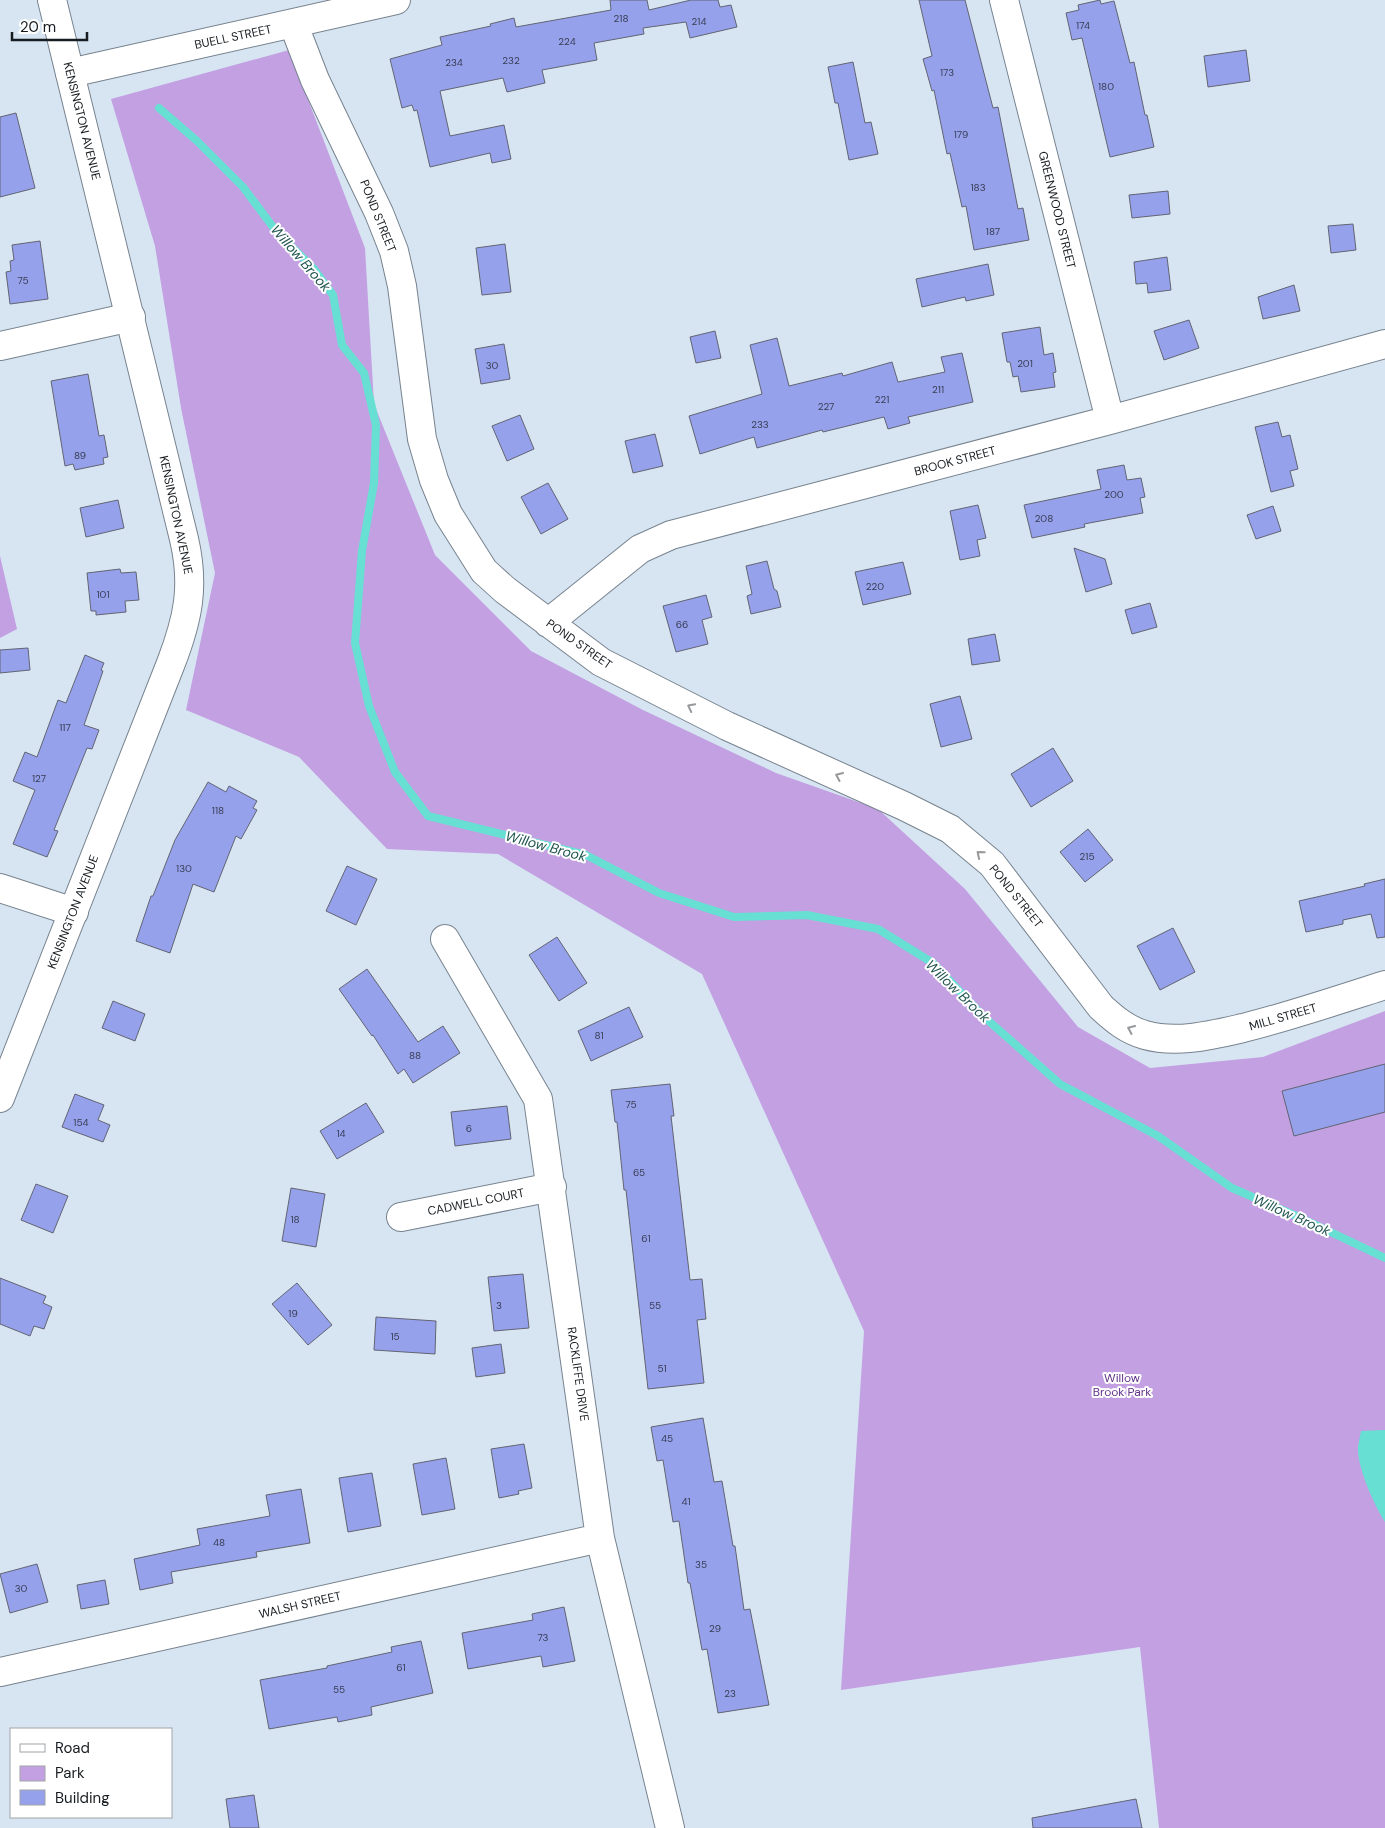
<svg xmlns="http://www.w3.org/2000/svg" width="1385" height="1828" font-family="'DM Sans',sans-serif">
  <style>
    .green { fill: #c2a0e2 }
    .water { fill: #67e0d3 }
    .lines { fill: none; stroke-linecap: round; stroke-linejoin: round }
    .stream { stroke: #67e0d3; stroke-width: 8 }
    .building { fill: #96a1ec; stroke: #626473 }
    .minor-casing { stroke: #77838f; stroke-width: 30 }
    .major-casing { stroke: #77838f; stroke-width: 30 }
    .minor { stroke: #fff; stroke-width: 28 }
    .major { stroke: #fff; stroke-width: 28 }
    .oneway { stroke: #97999b }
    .labels { text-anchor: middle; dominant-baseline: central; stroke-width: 4; stroke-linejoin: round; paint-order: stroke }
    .number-label { font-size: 10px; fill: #373d53 }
    .street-label { font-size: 12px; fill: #171c20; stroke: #fff }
    .park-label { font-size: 12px; fill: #623287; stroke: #fff }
    .water-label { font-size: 14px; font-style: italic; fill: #235752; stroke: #fff }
  </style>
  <rect width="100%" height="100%" fill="#d7e5f2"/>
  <path class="green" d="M 289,50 L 365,248 L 374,404 L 435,555 L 531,651 L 643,710 L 776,773 L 878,809 L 965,889 L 1078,1027 L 1150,1068 L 1263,1057 L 1385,1011 L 1385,1828 L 1159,1828 L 1140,1647 L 841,1690 L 864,1331 L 702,974 L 498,854 L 387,849 L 299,757 L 186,710 L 215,573 L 181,408 L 155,246 L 111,99 Z
    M 0,556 L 17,629 L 0,638 Z"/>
  <path class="water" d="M 1385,1430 L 1385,1522 C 1374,1505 1357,1467 1358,1447 C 1359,1441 1360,1436 1361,1431 Z"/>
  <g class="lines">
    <path class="stream" d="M 159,108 L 197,141 L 243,187 L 276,231 L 313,268 L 333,295 L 342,345 L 364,373 L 376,425 L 374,483 L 362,551 L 355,643 L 369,706 L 395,772 L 428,816 L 586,855 L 659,893 L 734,917 L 807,915 L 878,929 L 933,963 L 983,1016 L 1060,1084 L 1158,1136 L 1232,1188 L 1301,1218 L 1385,1258"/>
  </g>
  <path class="building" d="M 610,0 L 647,0 L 649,10 L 691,0 L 718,0 L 720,7 L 731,5 L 737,27 L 690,38 L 686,22 L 643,28 L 644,34 L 594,43 L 597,60 L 542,70 L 545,83 L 507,92 L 503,78 L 440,91 L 450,136 L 504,125 L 511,159 L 492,163 L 490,153 L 430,167 L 417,110 L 414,111 L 412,105 L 402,108 L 390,59 L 442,45 L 440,37 L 491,26 L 490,24 L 514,18 L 516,27 L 611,10 Z
    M 919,0 L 965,0 L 993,108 L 998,107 L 1018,209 L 1023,208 L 1029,240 L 974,250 L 966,206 L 962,207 L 950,153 L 947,154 L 934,90 L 932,91 L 923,59 L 932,56 Z
    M 1100,0 L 1101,4 L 1114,1 L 1130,63 L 1134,62 L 1145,115 L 1147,115 L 1154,147 L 1110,157 L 1082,38 L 1072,40 L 1066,13 L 1079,10 L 1078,5 Z
    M 1246,50 L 1250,81 L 1208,87 L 1204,56 Z
    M 853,62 L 865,123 L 871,122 L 878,154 L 849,160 L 838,103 L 835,103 L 828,67 Z
    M 16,113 L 35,188 L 0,197 L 0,117 Z
    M 1168,191 L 1170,214 L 1132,218 L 1129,195 Z
    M 1353,224 L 1356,250 L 1331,253 L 1328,226 Z
    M 40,241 L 48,299 L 10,304 L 6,272 L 11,271 L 10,261 L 14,260 L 12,245 Z
    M 505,244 L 511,292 L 482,295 L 476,248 Z
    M 1167,257 L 1171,290 L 1148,293 L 1147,283 L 1136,284 L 1134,262 Z
    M 988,264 L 994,295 L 966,301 L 965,297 L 922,307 L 916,279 Z
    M 1294,285 L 1300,311 L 1263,319 L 1258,297 Z
    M 1189,320 L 1199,348 L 1164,360 L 1154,331 Z
    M 1040,327 L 1044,355 L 1053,353 L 1056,372 L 1053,373 L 1055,387 L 1021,392 L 1018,376 L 1013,377 L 1010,362 L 1007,362 L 1002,333 Z
    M 715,331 L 721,358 L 696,363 L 690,337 Z
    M 777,338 L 789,386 L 842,373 L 843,376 L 892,362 L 898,382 L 945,372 L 941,357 L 962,353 L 973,402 L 908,417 L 910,423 L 888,429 L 884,417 L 823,432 L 822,430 L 757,448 L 754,437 L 700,454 L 689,416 L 762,394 L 750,345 Z
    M 504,344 L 510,379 L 481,384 L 475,349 Z
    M 88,374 L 99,436 L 104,435 L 108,457 L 103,458 L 104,464 L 75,470 L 73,464 L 65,466 L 51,381 Z
    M 520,415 L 534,449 L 507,461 L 492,426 Z
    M 1278,422 L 1282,437 L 1290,435 L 1298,469 L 1290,471 L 1294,486 L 1271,492 L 1255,427 Z
    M 655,434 L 663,466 L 633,473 L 625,441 Z
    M 1124,465 L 1127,480 L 1141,478 L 1145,497 L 1140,498 L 1143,513 L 1084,524 L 1085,527 L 1032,538 L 1024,505 L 1101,489 L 1097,470 Z
    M 548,483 L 568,519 L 541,534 L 521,497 Z
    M 118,500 L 124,528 L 86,537 L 80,508 Z
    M 978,505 L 986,538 L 977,540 L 980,556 L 960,560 L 950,511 Z
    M 1273,506 L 1281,531 L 1256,539 L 1247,515 Z
    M 1074,548 L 1105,559 L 1112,584 L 1086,592 Z
    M 767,561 L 774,589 L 777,591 L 781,607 L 751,614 L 747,596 L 752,594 L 746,566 Z
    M 903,562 L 911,594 L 863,605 L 855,572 Z
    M 120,569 L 121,573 L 136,572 L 139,600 L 125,601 L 126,612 L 96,615 L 96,611 L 91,611 L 87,573 Z
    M 706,595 L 712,617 L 702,620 L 708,644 L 676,652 L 663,606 Z
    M 1150,603 L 1157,627 L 1132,634 L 1125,610 Z
    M 995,634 L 1000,661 L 972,665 L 968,639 Z
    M 28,648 L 30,670 L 0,673 L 0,650 Z
    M 85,655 L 104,663 L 101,670 L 103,671 L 84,725 L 99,730 L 92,749 L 87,748 L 54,830 L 58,831 L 47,857 L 13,844 L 35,790 L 13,781 L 25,752 L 37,757 L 58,700 L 66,703 Z
    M 960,696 L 972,739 L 941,747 L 930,704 Z
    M 1053,748 L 1073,781 L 1031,807 L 1011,774 Z
    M 208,782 L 226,792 L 229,786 L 257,801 L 253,808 L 257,810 L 241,839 L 236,836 L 214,892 L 193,884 L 170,953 L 136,941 L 151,896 L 153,896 L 175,840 Z
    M 1088,829 L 1113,860 L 1085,882 L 1060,852 Z
    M 347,866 L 377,879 L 356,925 L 326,911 Z
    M 1385,879 L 1385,937 L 1377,938 L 1371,914 L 1343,920 L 1343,924 L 1306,932 L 1299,901 L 1365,886 L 1364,884 Z
    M 1173,928 L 1195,972 L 1160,990 L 1137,946 Z
    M 557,937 L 587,983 L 559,1001 L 529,955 Z
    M 367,969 L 418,1042 L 443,1026 L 460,1053 L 413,1083 L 404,1069 L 398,1074 L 373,1035 L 372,1036 L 339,989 Z
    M 113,1001 L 145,1014 L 135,1041 L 102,1028 Z
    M 629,1007 L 643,1037 L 591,1061 L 578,1031 Z
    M 1385,1064 L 1385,1112 L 1294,1136 L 1282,1091 Z
    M 670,1084 L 674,1116 L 671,1116 L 690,1280 L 702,1279 L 706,1319 L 697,1320 L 704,1383 L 648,1389 L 626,1190 L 624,1190 L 617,1122 L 615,1122 L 611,1090 Z
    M 75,1094 L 104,1105 L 98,1120 L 110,1125 L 103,1142 L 62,1127 Z
    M 366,1103 L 384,1132 L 337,1159 L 320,1131 Z
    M 507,1106 L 511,1139 L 455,1146 L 451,1112 Z
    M 36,1184 L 68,1196 L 53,1233 L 21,1220 Z
    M 291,1188 L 325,1194 L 316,1247 L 282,1241 Z
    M 523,1274 L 529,1328 L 494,1331 L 488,1277 Z
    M 0,1278 L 46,1296 L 43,1303 L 52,1307 L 44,1329 L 34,1326 L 30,1336 L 0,1324 Z
    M 297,1283 L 332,1325 L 308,1345 L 272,1304 Z
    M 376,1317 L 436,1321 L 435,1354 L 374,1350 Z
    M 501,1344 L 505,1373 L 476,1377 L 472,1348 Z
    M 703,1418 L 714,1482 L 722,1481 L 733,1546 L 735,1546 L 744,1610 L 750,1609 L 769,1705 L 718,1713 L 707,1649 L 702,1650 L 690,1583 L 688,1583 L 679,1521 L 673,1522 L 663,1460 L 657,1461 L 651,1427 Z
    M 524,1444 L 532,1488 L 518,1491 L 519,1494 L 499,1498 L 491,1449 Z
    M 446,1458 L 455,1509 L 422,1515 L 413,1464 Z
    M 372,1473 L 381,1526 L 348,1532 L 339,1478 Z
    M 301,1489 L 310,1543 L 256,1552 L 257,1557 L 171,1572 L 173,1583 L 140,1590 L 134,1559 L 200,1545 L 197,1529 L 270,1516 L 266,1495 Z
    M 37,1564 L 48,1602 L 10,1613 L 0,1574 Z
    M 105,1580 L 109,1604 L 81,1609 L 77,1585 Z
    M 564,1607 L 575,1661 L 543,1667 L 541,1656 L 468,1669 L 462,1633 L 533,1620 L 532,1614 Z
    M 421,1641 L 433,1693 L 371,1707 L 372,1715 L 338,1722 L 337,1717 L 269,1729 L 260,1680 L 327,1668 L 327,1666 L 392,1652 L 391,1647 Z
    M 254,1795 L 259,1828 L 230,1828 L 226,1799 Z
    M 1136,1799 L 1142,1828 L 1033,1828 L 1032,1818 Z"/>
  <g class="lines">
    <defs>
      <path id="minor" d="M 1004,0 L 1110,420
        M 293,23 L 315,80 L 379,213 L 394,251 L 402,286 L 422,439 L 434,480 L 448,514 L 484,571 L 505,590 L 601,662 L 727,726 L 904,806 L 950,829 L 992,864 L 1101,1007 C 1114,1019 1127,1030 1145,1035 C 1177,1044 1212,1035 1243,1028 C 1291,1016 1338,1000 1385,985
        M 70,73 L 396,0
        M 0,346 L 131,317
        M 548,623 L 640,549 L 671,535 L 1110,420 L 1385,344
        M 0,888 L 74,912
        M 445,939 L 538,1099 L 600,1538 L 670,1828
        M 401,1217 L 552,1187
        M 0,1672 L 600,1538"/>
      <path id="major" d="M 0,1098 L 171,663 C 188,619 195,586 184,539 L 52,0"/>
    </defs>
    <use href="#minor" class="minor-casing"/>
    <use href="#major" class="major-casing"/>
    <use href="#minor" class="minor"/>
    <use href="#major" class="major"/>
  </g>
  <defs><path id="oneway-chevron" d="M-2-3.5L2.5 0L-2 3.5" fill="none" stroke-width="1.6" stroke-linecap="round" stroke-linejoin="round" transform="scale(1.25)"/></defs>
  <g class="oneway">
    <use href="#oneway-chevron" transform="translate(691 707) rotate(-153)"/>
    <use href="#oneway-chevron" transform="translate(839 776) rotate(-156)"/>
    <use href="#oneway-chevron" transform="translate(980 854) rotate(-140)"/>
    <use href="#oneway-chevron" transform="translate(1131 1029) rotate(-156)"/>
  </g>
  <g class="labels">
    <g class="number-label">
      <text x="621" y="18">218</text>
      <text x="699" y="21">214</text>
      <text x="1083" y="25">174</text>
      <text x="567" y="41">224</text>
      <text x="511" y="60">232</text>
      <text x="454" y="62">234</text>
      <text x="947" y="72">173</text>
      <text x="1106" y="86">180</text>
      <text x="961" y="134">179</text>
      <text x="978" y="187">183</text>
      <text x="993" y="231">187</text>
      <text x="23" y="280">75</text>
      <text x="1025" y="363">201</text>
      <text x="492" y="365">30</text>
      <text x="938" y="389">211</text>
      <text x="882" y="399">221</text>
      <text x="826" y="406">227</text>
      <text x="760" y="424">233</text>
      <text x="80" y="455">89</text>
      <text x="1114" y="494">200</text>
      <text x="1044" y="518">208</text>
      <text x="875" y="586">220</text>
      <text x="103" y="594">101</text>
      <text x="682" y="624">66</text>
      <text x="65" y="727">117</text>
      <text x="39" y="778">127</text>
      <text x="218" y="810">118</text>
      <text x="1087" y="856">215</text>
      <text x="184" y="868">130</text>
      <text x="599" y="1035">81</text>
      <text x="415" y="1055">88</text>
      <text x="631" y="1104">75</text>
      <text x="81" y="1122">154</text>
      <text x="469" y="1128">6</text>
      <text x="341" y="1133">14</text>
      <text x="639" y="1172">65</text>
      <text x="295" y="1219">18</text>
      <text x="646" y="1238">61</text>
      <text x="499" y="1305">3</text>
      <text x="655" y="1305">55</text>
      <text x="293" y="1313">19</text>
      <text x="395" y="1336">15</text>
      <text x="662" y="1368">51</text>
      <text x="667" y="1438">45</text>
      <text x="686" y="1501">41</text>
      <text x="219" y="1542">48</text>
      <text x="701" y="1564">35</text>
      <text x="21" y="1588">30</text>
      <text x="715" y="1628">29</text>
      <text x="543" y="1637">73</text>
      <text x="401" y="1667">61</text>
      <text x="339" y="1689">55</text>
      <text x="730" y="1693">23</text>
    </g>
    <g class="street-label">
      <text transform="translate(233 37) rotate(-12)">BUELL STREET</text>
      <text transform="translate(82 121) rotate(76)">KENSINGTON AVENUE</text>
      <text transform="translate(1057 210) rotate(76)">GREENWOOD STREET</text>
      <text transform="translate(378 216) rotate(68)">POND STREET</text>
      <text transform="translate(955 461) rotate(-15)">BROOK STREET</text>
      <text transform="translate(176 515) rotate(78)">KENSINGTON AVENUE</text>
      <text transform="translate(579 644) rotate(35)">POND STREET</text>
      <text transform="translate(1016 896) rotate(51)">POND STREET</text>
      <text transform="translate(73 912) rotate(-69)">KENSINGTON AVENUE</text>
      <text transform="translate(1283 1017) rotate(-16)">MILL STREET</text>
      <text transform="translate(476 1202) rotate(-11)">CADWELL COURT</text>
      <text transform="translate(578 1374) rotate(82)">RACKLIFFE DRIVE</text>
      <text transform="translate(300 1605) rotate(-13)">WALSH STREET</text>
    </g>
    <g class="park-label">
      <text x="1122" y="1378">Willow<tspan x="1122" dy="14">Brook Park</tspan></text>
    </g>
    <g class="water-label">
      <text transform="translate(301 258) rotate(49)">Willow Brook</text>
      <text transform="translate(546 846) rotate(15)">Willow Brook</text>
      <text transform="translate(958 991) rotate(44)">Willow Brook</text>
      <text transform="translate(1292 1215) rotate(24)">Willow Brook</text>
    </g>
  </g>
  <rect x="10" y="1728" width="162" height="90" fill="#ffffff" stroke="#a2a4a6"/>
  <rect x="20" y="1744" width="25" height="8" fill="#ffffff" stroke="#a2a4a6"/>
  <text x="55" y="1753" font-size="15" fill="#171c20">Road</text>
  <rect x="20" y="1766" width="25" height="15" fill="#c2a0e2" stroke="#a2a4a6"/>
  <text x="55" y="1778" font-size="15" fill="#171c20">Park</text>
  <rect x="20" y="1790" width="25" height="15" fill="#96a1ec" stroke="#a2a4a6"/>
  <text x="55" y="1803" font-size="15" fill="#171c20">Building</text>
  <path d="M12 32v8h75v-8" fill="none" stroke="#171c20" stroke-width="2.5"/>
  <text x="20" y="32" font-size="15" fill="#171c20" stroke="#ffffff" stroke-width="4" paint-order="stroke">20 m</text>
</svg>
